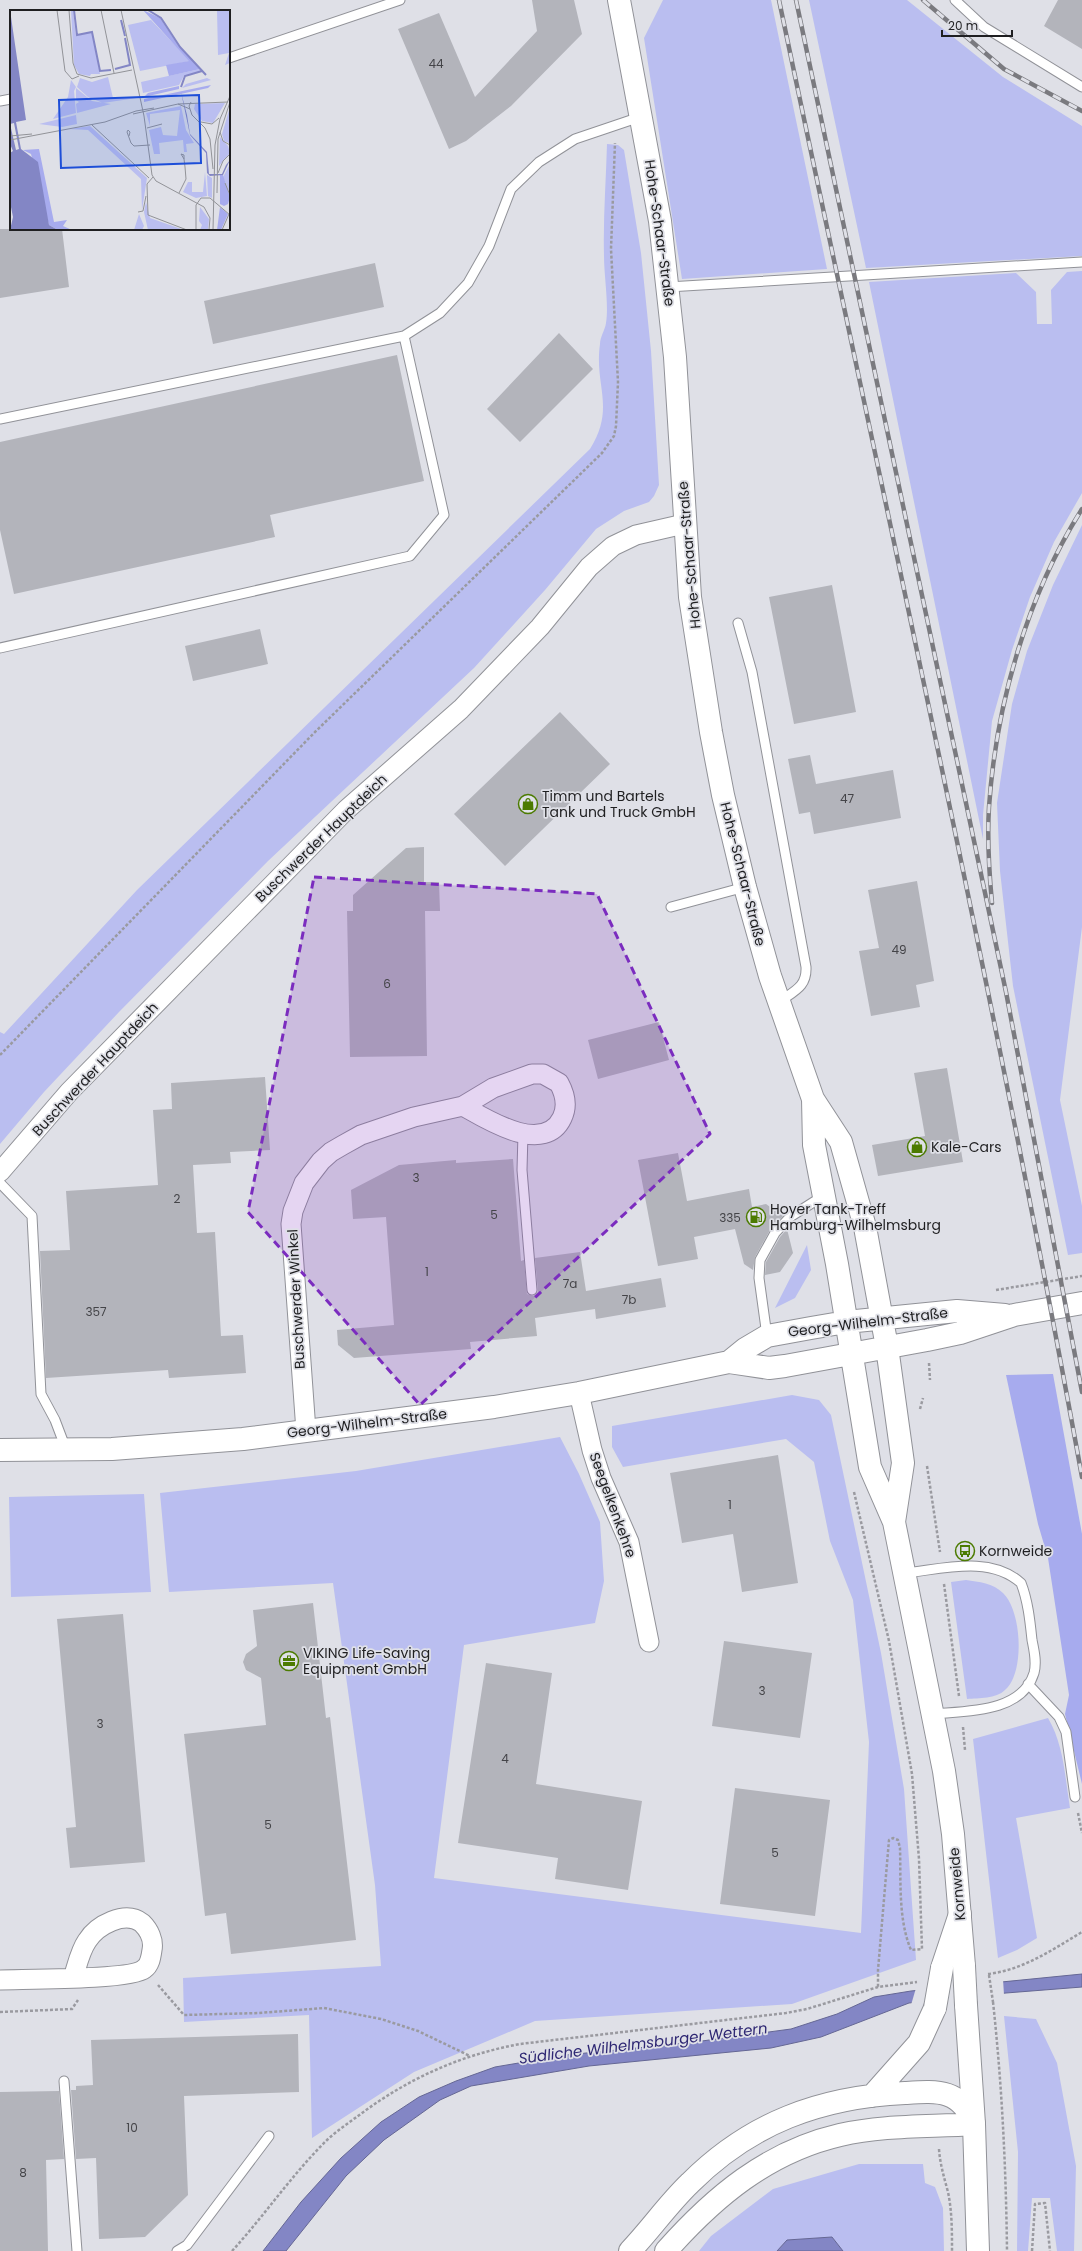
<svg xmlns="http://www.w3.org/2000/svg" width="1082" height="2251" font-family="Poppins,sans-serif">
  <style>
    .green { fill: #babef0 }
    .forest { fill: #a7abee }
    .water { fill: #8386c5; stroke: #656794 }
    .pier { fill: #dfe0e7 }
    .building { fill: #b3b4bb }
    .lines { fill: none; stroke-linecap: round; stroke-linejoin: round }
    .lane-casing { stroke: #919298; stroke-width: 11 }
    .street-casing { stroke: #919298; stroke-width: 21 }
    .secondary-casing { stroke: #919298; stroke-width: 24 }
    .highway-casing { stroke: #919298; stroke-width: 24 }
    .path { stroke: #9a9aa0; stroke-width: 2.5; stroke-dasharray: 3 2; stroke-linecap: butt }
    .lane { stroke: #fff; stroke-width: 9 }
    .street { stroke: #fff; stroke-width: 19 }
    .secondary { stroke: #fff; stroke-width: 22 }
    .highway { stroke: #fff; stroke-width: 22 }
    .rail-casing { stroke: #7a7a7f; stroke-width: 4.5 }
    .rail { stroke: #dfe0e7; stroke-width: 3; stroke-dasharray: 9; stroke-linecap: butt }
    .secondary-bridge-casing { stroke: #919298; stroke-width: 24; stroke-linecap: butt }
    .highway-bridge-casing { stroke: #919298; stroke-width: 24; stroke-linecap: butt }
    .path-bridge { stroke: #9a9aa0; stroke-width: 2.5; stroke-dasharray: 3 2; stroke-linecap: butt }
    .secondary-bridge { stroke: #fff; stroke-width: 22 }
    .highway-bridge { stroke: #fff; stroke-width: 22 }
    .marked { fill: #7b2cbf; fill-opacity: 0.2; stroke: #7b2cbf; stroke-width: 3; stroke-dasharray: 8 5; stroke-linejoin: round }
    .labels { text-anchor: middle; dominant-baseline: central; stroke-width: 3.5; stroke-linejoin: round; paint-order: stroke }
    .number-label { font-size: 12px; fill: #444448 }
    .street-label { font-size: 14px; fill: #1f1f21; stroke: #dfe0e7 }
    .poi-label { font-size: 14px; fill: #1f1f21; stroke: #dfe0e7; text-anchor: start }
    .water-label { font-size: 15px; font-style: italic; fill: #2e2773; stroke: #dfe0e7 }
    .inset-river { fill: none; stroke: #8386c5; stroke-width: 2 }
    .inset-road { fill: none; stroke: #929398; stroke-width: 1 }
    .view { fill: #1d4ed8; fill-opacity: 0.15; stroke: #1d4ed8; stroke-width: 2 }
    .inset-edge { fill: none; stroke: #1f1f21; stroke-width: 2 }
  </style>
  <rect width="100%" height="100%" fill="#dfe0e7"/>
  <path class="green" d="M 663,0 L 771,0 L 827,269 L 682,279 L 644,38 Z
    M 809,0 L 907,0 L 1003,77 L 1082,126 L 1082,256 L 866,268 Z
    M 607,144 L 618,145 L 624,150 L 641,253 L 651,351 L 659,485 L 654,496 L 649,502 L 624,511 L 596,529 L 545,590 L 474,668 L 268,861 L 119,1012 L 44,1092 L 0,1144 L 0,1032 L 4,1034 L 137,890 L 590,449 C 616,407 594,386 600,344 C 600,337 605,330 606,323 C 609,305 604,276 604,256 C 603,219 606,181 607,144 Z
    M 1082,271 L 1082,493 L 1054,542 L 1030,597 L 1012,650 L 992,721 L 983,815 L 983,839 L 869,282 L 1016,273 L 1036,292 L 1037,324 L 1052,324 L 1051,290 L 1067,272 Z
    M 1082,525 L 1082,927 L 1060,1100 L 1082,1206 L 1082,1253 L 1068,1255 L 1013,986 L 1000,871 L 997,803 L 1012,704 L 1027,651 L 1053,585 Z
    M 807,1245 L 811,1270 L 795,1298 L 775,1308 Z
    M 792,1395 L 819,1400 L 831,1415 L 881,1653 L 904,1789 L 916,1960 L 792,2004 L 535,2021 L 414,2072 L 312,2138 L 309,2015 L 184,2022 L 183,1978 L 381,1966 L 375,1885 L 333,1583 L 169,1592 L 160,1493 L 356,1471 L 560,1437 L 579,1474 L 600,1522 L 604,1581 L 595,1623 L 464,1645 L 434,1878 L 861,1933 L 869,1742 L 853,1600 L 830,1541 L 814,1462 L 786,1439 L 623,1467 L 612,1447 L 612,1426 Z
    M 144,1494 L 151,1592 L 11,1597 L 9,1497 Z
    M 966,1580 C 979,1582 993,1583 1003,1593 C 1022,1611 1025,1673 1005,1690 C 996,1699 979,1698 967,1699 L 951,1582 Z
    M 1048,1718 C 1064,1745 1065,1778 1070,1808 L 1016,1818 L 1037,1938 L 1017,1950 L 998,1958 L 973,1739 Z
    M 1004,2016 L 1036,2019 L 1057,2063 L 1076,2166 L 1074,2251 L 1057,2251 L 1050,2198 L 1032,2198 L 1028,2251 L 1017,2251 L 1018,2152 Z
    M 859,2164 L 923,2164 L 925,2183 L 935,2187 L 943,2208 L 944,2251 L 843,2251 L 832,2237 L 787,2240 L 777,2251 L 699,2251 L 711,2236 L 773,2189 Z"/>
  <path class="forest" d="M 1053,1374 L 1082,1534 L 1082,1784 L 1065,1714 L 1069,1695 L 1048,1558 L 1038,1524 L 1006,1375 Z"/>
  <path class="water" d="M 1082,1974 L 1082,1987 L 1006,1993 L 909,2003 L 821,2037 L 771,2048 L 589,2066 L 471,2086 L 440,2100 L 384,2140 L 346,2176 L 286,2251 L 263,2251 L 301,2202 L 341,2158 L 381,2122 L 419,2097 L 456,2081 L 495,2067 L 566,2055 L 687,2043 L 791,2029 L 837,2014 L 874,1997 L 911,1991 Z
    M 832,2237 L 843,2251 L 777,2251 L 787,2240 Z"/>
  <path class="pier" d="M 1003,1979 L 1004,1995 L 911,2005 L 916,1988 Z"/>
  <path class="building" d="M 532,0 L 574,0 L 582,34 L 511,106 L 466,141 L 449,149 L 398,29 L 439,13 L 475,97 L 537,31 Z
    M 1058,0 L 1082,0 L 1082,49 L 1044,26 Z
    M 0,229 L 62,229 L 69,287 L 0,298 Z
    M 375,263 L 384,307 L 213,344 L 204,301 Z
    M 559,333 L 593,369 L 520,442 L 487,409 Z
    M 397,355 L 424,481 L 270,515 L 275,537 L 14,594 L 0,530 L 0,442 Z
    M 832,585 L 856,712 L 794,724 L 769,597 Z
    M 260,629 L 268,664 L 193,681 L 185,646 Z
    M 560,712 L 610,764 L 505,866 L 454,814 Z
    M 810,755 L 816,784 L 893,770 L 901,818 L 814,834 L 810,812 L 799,814 L 788,759 Z
    M 424,847 L 424,882 L 439,882 L 440,911 L 425,911 L 427,1056 L 350,1057 L 347,911 L 353,911 L 353,895 L 406,848 Z
    M 917,881 L 934,981 L 916,985 L 920,1007 L 871,1016 L 859,951 L 879,948 L 868,890 Z
    M 659,1022 L 669,1060 L 598,1079 L 588,1040 Z
    M 947,1068 L 963,1162 L 878,1176 L 872,1145 L 925,1136 L 914,1073 Z
    M 265,1077 L 270,1150 L 230,1152 L 231,1163 L 193,1165 L 197,1233 L 215,1232 L 221,1336 L 243,1335 L 246,1373 L 169,1378 L 168,1370 L 46,1378 L 40,1251 L 70,1250 L 66,1191 L 158,1185 L 153,1110 L 172,1109 L 171,1083 Z
    M 678,1153 L 687,1201 L 749,1189 L 752,1207 L 766,1204 L 783,1216 L 770,1230 L 755,1257 L 753,1270 L 744,1264 L 735,1229 L 694,1237 L 698,1259 L 658,1266 L 638,1160 Z
    M 513,1159 L 521,1261 L 524,1260 L 527,1294 L 533,1296 L 538,1292 L 535,1258 L 580,1252 L 586,1291 L 661,1278 L 666,1307 L 596,1319 L 595,1309 L 535,1318 L 537,1336 L 470,1342 L 471,1349 L 354,1358 L 338,1345 L 337,1330 L 394,1325 L 386,1217 L 353,1219 L 351,1190 L 399,1165 L 456,1160 L 456,1163 Z
    M 787,1229 L 793,1253 L 780,1272 L 765,1275 L 766,1262 L 780,1237 Z
    M 778,1455 L 798,1583 L 742,1592 L 733,1534 L 682,1543 L 670,1473 Z
    M 313,1603 L 326,1718 L 330,1717 L 356,1940 L 231,1954 L 226,1913 L 205,1916 L 184,1734 L 266,1725 L 261,1678 L 246,1670 L 243,1662 L 246,1654 L 257,1646 L 253,1610 Z
    M 123,1614 L 145,1862 L 70,1868 L 66,1828 L 76,1827 L 57,1619 Z
    M 724,1641 L 812,1653 L 800,1738 L 712,1726 Z
    M 486,1663 L 552,1673 L 536,1784 L 642,1801 L 628,1890 L 555,1879 L 558,1858 L 458,1843 Z
    M 735,1788 L 830,1800 L 815,1916 L 720,1904 Z
    M 298,2034 L 299,2092 L 184,2096 L 188,2195 L 145,2237 L 99,2239 L 96,2158 L 76,2159 L 71,2090 L 76,2090 L 76,2086 L 93,2085 L 91,2040 Z
    M 59,2091 L 64,2159 L 46,2160 L 48,2251 L 0,2251 L 0,2092 Z"/>
  <g class="lines">
    <defs>
      <path id="lane" d="M 955,0 L 984,27 L 1082,87
        M 229,58 L 400,0
        M 0,101 L 11,99
        M 668,287 L 1082,262
        M 0,419 L 404,336 L 440,313 L 468,283 L 489,246 L 511,189 L 539,162 L 575,139 L 640,117
        M 738,623 L 752,672 L 806,967 C 807,987 794,991 779,1002
        M 0,648 L 410,556 L 444,515 L 404,336
        M 671,907 L 745,887
        M 523,1133 L 522,1170 L 532,1290
        M 0,1183 L 32,1216 L 41,1394 L 55,1420 L 66,1449
        M 767,1336 L 759,1278 L 760,1260 L 775,1233 L 790,1217 L 823,1196
        M 905,1573 C 943,1569 990,1555 1021,1583 C 1028,1601 1030,1621 1032,1640 C 1034,1650 1037,1662 1034,1673 C 1022,1713 966,1711 933,1714
        M 1028,1684 L 1059,1717 L 1066,1732 L 1075,1797
        M 64,2081 L 77,2251
        M 177,2251 L 187,2245 L 269,2136"/>
      <path id="street" d="M 0,1172 L 69,1092 L 346,810 L 461,709 L 540,627 L 589,567 L 613,546 L 636,535 L 684,524
        M 579,1393 L 592,1450 L 601,1478 L 629,1542 L 649,1642
        M 306,1431 L 291,1224 L 293,1211 L 304,1183 L 321,1161 L 331,1152 L 343,1145 L 361,1135 L 414,1117 L 463,1106 L 493,1088 L 532,1074 L 543,1074 L 559,1083 C 565,1094 568,1106 562,1118 C 544,1156 486,1119 463,1106
        M 0,1980 C 24,1979 131,1980 144,1969 C 150,1965 151,1957 152,1950 C 154,1940 149,1930 142,1923 C 125,1910 97,1925 87,1941 C 80,1951 77,1966 73,1978"/>
      <path id="secondary" d="M 619,0 L 660,221 L 675,357 L 690,597 L 711,732 L 723,795 L 745,887 L 770,976 L 813,1099 L 841,1142 L 865,1227 L 887,1347 L 903,1463 L 894,1522
        M 813,1099 L 814,1145 L 837,1264 L 870,1467 L 894,1522 L 944,1771 L 953,1834 L 964,1966
        M 729,1362 L 745,1349 L 767,1336 L 811,1328 L 846,1322 L 957,1311 L 1005,1315
        M 0,1450 L 112,1449 L 243,1439 L 494,1407 L 579,1393 L 729,1362 L 769,1368 L 785,1366 L 927,1340 L 960,1333 L 1014,1315 L 1082,1303
        M 966,2005 L 974,2124 L 978,2251"/>
      <path id="highway" d="M 942,1968 L 960,1914
        M 872,2096 L 919,2043 L 935,2008
        M 630,2251 C 651,2229 668,2204 690,2183 C 750,2123 820,2097 905,2093 C 938,2091 961,2089 974,2124 C 930,2127 883,2125 840,2135 C 767,2152 714,2197 666,2251"/>
    </defs>
    <use href="#lane" class="lane-casing"/>
    <use href="#street" class="street-casing"/>
    <use href="#secondary" class="secondary-casing"/>
    <use href="#highway" class="highway-casing"/>
    <path class="path" d="M 0,1055 L 315,732 L 602,453 L 614,436 L 616,426 L 618,382 L 611,249 L 615,143
      M 996,1290 L 1082,1276
      M 929,1363 L 930,1380
      M 920,1409 L 923,1398
      M 927,1466 L 940,1552
      M 854,1492 L 889,1641 L 912,1774 L 919,1859 L 922,1949 L 911,1950 C 898,1919 901,1881 900,1848 L 898,1840 L 893,1838 L 889,1840 L 878,1970 L 878,1987
      M 944,1584 L 959,1696
      M 963,1727 L 965,1750
      M 1078,1813 L 1082,1833
      M 988,1974 C 1023,1970 1052,1950 1082,1932
      M 158,1985 L 184,2015 L 259,2013 L 324,2008 L 381,2019 L 418,2031 L 470,2056
      M 993,2002 C 1002,2085 1006,2168 1007,2251
      M 0,2012 L 72,2009 L 78,2000
      M 939,2149 C 940,2164 944,2177 948,2192 C 952,2211 952,2231 952,2251
      M 232,2251 C 264,2216 291,2176 325,2142 C 335,2132 347,2124 358,2116 C 407,2079 460,2055 520,2044 L 786,2013 L 807,2009 L 878,1987 L 917,1982
      M 1032,2251 L 1035,2204 L 1045,2203 L 1050,2251"/>
    <use href="#lane" class="lane"/>
    <use href="#street" class="street"/>
    <use href="#secondary" class="secondary"/>
    <use href="#highway" class="highway"/>
    <defs>
      <path id="rail" d="M 779,0 C 882,492 992,983 1082,1477
        M 796,0 L 1006,992 L 1082,1392
        M 923,0 L 1004,69 L 1082,111
        M 992,903 C 989,871 987,839 989,807 C 996,704 1027,596 1082,509"/>
    </defs>
    <use href="#rail" class="rail-casing"/>
    <use href="#rail" class="rail"/>
    <defs>
      <path id="secondary-bridge" d="M 964,1966 L 966,2005"/>
      <path id="highway-bridge" d="M 935,2008 L 942,1968"/>
    </defs>
    <use href="#secondary-bridge" class="secondary-bridge-casing"/>
    <use href="#highway-bridge" class="highway-bridge-casing"/>
    <path class="path-bridge" d="M 989,1975 L 993,2002"/>
    <use href="#secondary-bridge" class="secondary-bridge"/>
    <use href="#highway-bridge" class="highway-bridge"/>
  </g>
  <path class="marked" d="M 314,877 L 597,894 L 710,1134 L 420,1405 L 248,1212 Z"/>
  <defs>
    <symbol id="shop-ring" viewBox="-11 -11 22 22"><circle r="9.5" fill="#dfe0e7" stroke="#4c7b01" stroke-width="1.5"/><path d="M-5-2.5h2.3a2.7 3.5 0 0 1 5.4 0H5L5.5 6h-11ZM-1.5-2.5h3a1.5 2.3 0 0 0-3 0Z" fill="#4c7b01"/></symbol>
    <symbol id="fuel-ring" viewBox="-11 -11 22 22"><circle r="9.5" fill="#dfe0e7" stroke="#4c7b01" stroke-width="1.5"/><path d="M-5.5-6h7V0h2V4h1.3V-2.5L3-4.5l.8-.8L6-3V5H2.5V1h-1V6h-7ZM-4.2-4.7v3.2H.2V-4.7Z" fill="#4c7b01"/></symbol>
    <symbol id="bus-ring" viewBox="-11 -11 22 22"><circle r="9.5" fill="#dfe0e7" stroke="#4c7b01" stroke-width="1.5"/><path d="M-5-6H5V4H4V6H2V4H-2V6H-4V4H-5ZM-3.5-4V0h7V-4ZM-3.5 1.2v1.5H-2V1.2ZM2 1.2v1.5H3.5V1.2Z" fill="#4c7b01"/></symbol>
    <symbol id="office-ring" viewBox="-11 -11 22 22"><circle r="9.5" fill="#dfe0e7" stroke="#4c7b01" stroke-width="1.5"/><path d="M-6-3h4V-5.5h4V-3h4V5H-6ZM-1-4.5V-3h2v-1.5ZM-6 0V1H6V0Z" fill="#4c7b01"/></symbol>
  </defs>
  <g fill-rule="evenodd">
    <use href="#shop-ring" x="517" y="793" width="22" height="22"/>
    <use href="#shop-ring" x="906" y="1136" width="22" height="22"/>
    <use href="#fuel-ring" x="745" y="1206" width="22" height="22"/>
    <use href="#bus-ring" x="954" y="1540" width="22" height="22"/>
    <use href="#office-ring" x="278" y="1650" width="22" height="22"/>
  </g>
  <g class="labels">
    <g class="number-label">
      <text x="436" y="63">44</text>
      <text x="847" y="798">47</text>
      <text x="899" y="949">49</text>
      <text x="387" y="983">6</text>
      <text x="416" y="1177">3</text>
      <text x="177" y="1198">2</text>
      <text x="494" y="1214">5</text>
      <text x="730" y="1217">335</text>
      <text x="427" y="1271">1</text>
      <text x="570" y="1283">7a</text>
      <text x="629" y="1299">7b</text>
      <text x="96" y="1311">357</text>
      <text x="730" y="1504">1</text>
      <text x="762" y="1690">3</text>
      <text x="100" y="1723">3</text>
      <text x="505" y="1758">4</text>
      <text x="268" y="1824">5</text>
      <text x="775" y="1852">5</text>
      <text x="132" y="2127">10</text>
      <text x="23" y="2172">8</text>
    </g>
    <g class="street-label">
      <text transform="translate(660 233) rotate(82)">Hohe-Schaar-Straße</text>
      <text transform="translate(689 555) rotate(-95)">Hohe-Schaar-Straße</text>
      <text transform="translate(321 838) rotate(-44)">Buschwerder Hauptdeich</text>
      <text transform="translate(743 874) rotate(76)">Hohe-Schaar-Straße</text>
      <text transform="translate(95 1069) rotate(-47)">Buschwerder Hauptdeich</text>
      <text transform="translate(296 1299) rotate(-93)">Buschwerder Winkel</text>
      <text transform="translate(868 1322) rotate(-7)">Georg-Wilhelm-Straße</text>
      <text transform="translate(367 1423) rotate(-7)">Georg-Wilhelm-Straße</text>
      <text transform="translate(613 1505) rotate(70)">Seegelkenkehre</text>
      <text transform="translate(957 1884) rotate(-95)">Kornweide</text>
    </g>
    <g class="poi-label">
      <text x="542" y="796">Timm und Bartels<tspan x="542" dy="16">Tank und Truck GmbH</tspan></text>
      <text x="931" y="1147">Kale-Cars</text>
      <text x="770" y="1209">Hoyer Tank-Treff<tspan x="770" dy="16">Hamburg-Wilhelmsburg</tspan></text>
      <text x="979" y="1551">Kornweide</text>
      <text x="303" y="1653">VIKING Life-Saving<tspan x="303" dy="16">Equipment GmbH</tspan></text>
    </g>
    <g class="water-label">
      <text transform="translate(643 2043) rotate(-7)">Südliche Wilhelmsburger Wettern</text>
    </g>
  </g>
  <g transform="translate(10 10)">
    <rect width="220" height="220" fill="#dfe0e7"/>
    <path d="M 61,0 L 63,0 L 66,26 L 82,22 L 90,64 L 81,64 L 80,66 L 69,64 L 64,55 ZM 207,0 L 220,0 L 220,53 L 215,55 L 219,43 L 208,45 ZM 141,10 L 180,51 L 130,61 L 118,15 ZM 190,59 L 190,62 L 174,66 L 169,75 L 133,83 L 131,72 ZM 98,67 L 103,88 L 127,88 L 93,93 L 78,87 L 67,77 L 70,68 L 82,72 ZM 197,68 L 201,70 L 172,78 L 176,74 ZM 61,70 L 66,77 L 64,81 L 66,103 L 43,109 L 58,87 ZM 66,78 L 82,91 L 101,94 L 67,103 L 66,94 L 69,92 L 66,90 ZM 215,93 L 203,113 L 192,111 L 184,99 L 185,94 ZM 171,96 L 176,120 L 184,133 L 176,134 L 177,142 L 174,142 L 173,130 L 149,133 L 150,144 L 144,144 L 139,120 L 151,117 L 153,125 L 167,126 L 170,100 L 140,104 L 140,116 L 136,103 ZM 220,97 L 220,133 L 219,133 L 214,131 L 212,124 ZM 66,105 L 67,114 L 52,117 L 29,114 ZM 80,116 L 137,168 L 132,200 L 131,169 L 78,120 L 59,119 ZM 210,127 L 218,136 L 220,143 L 209,156 ZM 220,154 L 220,184 L 213,167 ZM 195,162 L 197,186 L 186,188 L 173,182 L 178,172 L 182,172 L 182,182 L 193,182 ZM 197,165 L 202,168 L 202,188 L 198,186 ZM 136,192 L 140,208 L 174,220 L 138,220 L 134,202 ZM 190,197 L 199,209 L 198,220 L 190,220 L 192,215 L 189,211 ZM 129,204 L 134,216 L 132,220 L 124,220 Z" fill="#babef0"/>
    <path d="M 133,0 L 150,8 L 168,35 L 190,59 L 159,66 L 156,55 L 179,51 ZM 201,75 L 198,78 L 134,92 L 134,89 ZM 169,76 L 169,79 L 134,87 L 138,83 ZM 29,139 L 44,212 L 57,210 L 53,216 L 62,220 L 48,220 L 39,215 L 21,144 L 13,140 ZM 210,165 L 213,165 L 220,187 L 218,194 L 214,196 L 210,194 ZM 210,197 L 218,204 L 211,220 L 207,220 Z" fill="#a7abee"/>
    <path d="M 0,0 L 16,110 L 6,112 L 11,139 L 28,152 L 39,215 L 48,220 L 0,220 L 3,207 L 0,192 L 0,143 L 3,141 L 0,134 ZM 4,113 L 9,139 L 6,140 L 0,114 ZM 171,82 L 177,105 L 180,124 L 197,142 L 199,164 L 212,164 L 216,155 L 220,150 L 213,165 L 200,166 L 197,163 L 196,143 L 180,125 Z" fill="#8386c5" fill-rule="evenodd"/>
    <path class="inset-river" d="M 64,0 L 67,25 L 82,22 L 90,61 L 101,60M 138,0 L 151,8 L 170,37 L 196,65M 111,10 L 115,26M 105,59 L 120,55 L 115,28M 171,77 L 175,66 L 192,61"/>
    <path class="inset-road" d="M 47,0 L 55,61 L 62,69 L 69,66M 59,0 L 63,53 L 67,64 L 81,68 L 122,60M 91,0 L 104,63M 111,0 L 134,106 L 142,165 L 146,171 L 194,197 L 200,208 L 199,220M 181,92 L 179,96 L 182,105 L 195,118 L 200,129 L 203,159M 168,94 L 180,99M 123,104 L 168,94 L 218,92M 191,112 L 202,114 L 209,108M 82,115 L 139,168M 137,118 L 152,114M 210,122 L 213,131 L 220,135M 0,126 L 22,124M 119,126 L 120,122 L 118,120 L 117,122 L 121,133 L 124,136 L 140,135M 0,130 L 95,112 L 126,101 L 144,98M 208,163 L 213,151 L 220,144M 143,167 L 137,174 L 138,205 L 177,220M 215,173 L 220,185M 169,183 L 176,169 L 175,157 L 174,149 L 174,145 L 171,144 L 174,149M 207,183 L 208,129 L 220,92M 128,202 L 133,201 L 136,186M 186,220 L 186,195 L 191,188 L 200,188 L 220,205M 203,220 L 205,135 L 210,109 L 220,86M 212,220 L 219,204"/>
    <path class="view" d="M 189,85 L 191,153 L 51,158 L 49,90 Z"/>
    <rect width="220" height="220" class="inset-edge"/>
  </g>
  <path d="M942 30v6h70v-6" fill="none" stroke="#1f1f21" stroke-width="2"/>
  <text x="948" y="30" font-size="12" fill="#1f1f21" stroke="#dfe0e7" stroke-width="3" paint-order="stroke">20 m</text>
</svg>
